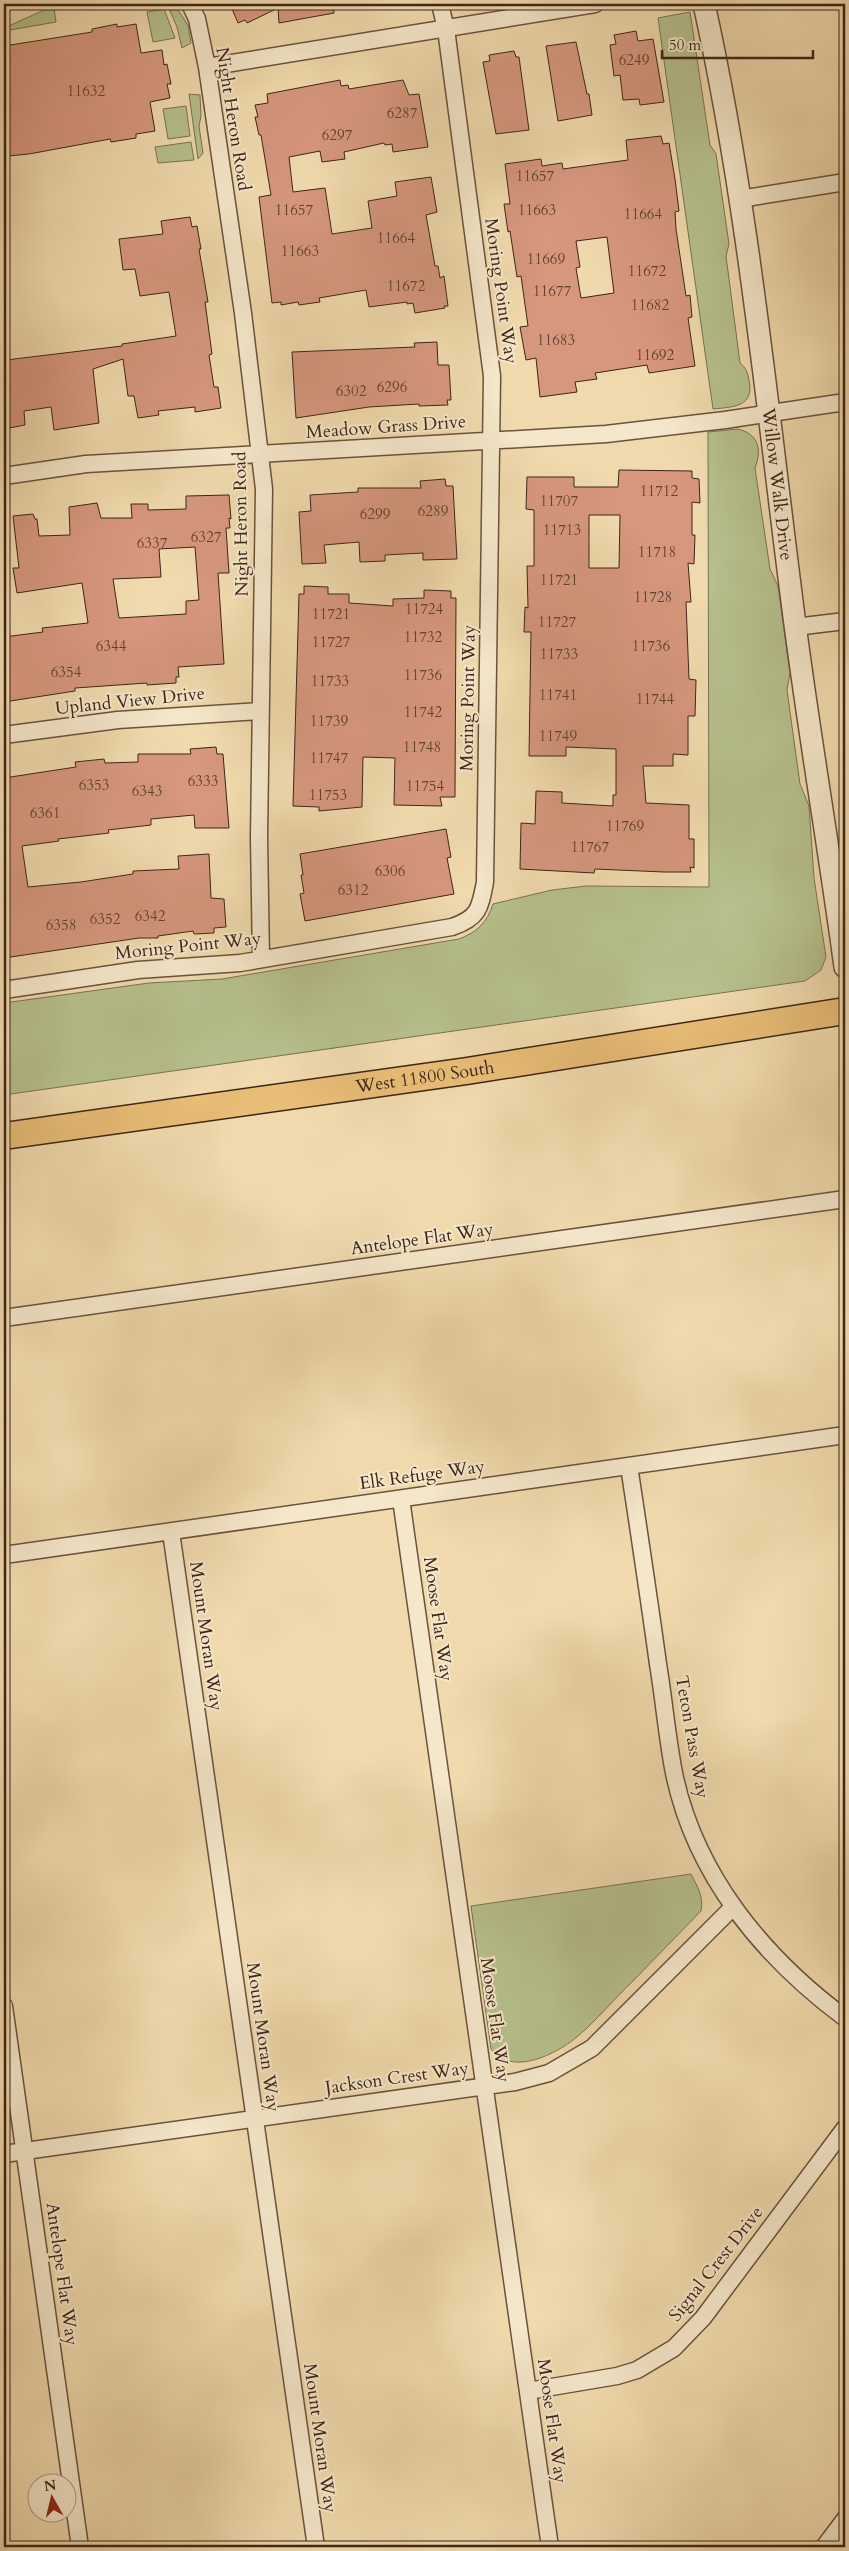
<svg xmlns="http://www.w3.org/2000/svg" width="849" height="2551" font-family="Cardo,serif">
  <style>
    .green { fill: #b6c08c; stroke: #7a7252 }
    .building { fill: #d6977d; stroke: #3f2518; fill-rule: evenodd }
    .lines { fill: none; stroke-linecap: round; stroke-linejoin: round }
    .minor-casing { stroke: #6b523d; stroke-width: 19 }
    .tertiary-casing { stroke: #6b523d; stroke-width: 24 }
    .primary-casing { stroke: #3f2518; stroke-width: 29 }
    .minor { stroke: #f5e7ca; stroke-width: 16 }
    .tertiary { stroke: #f5e7ca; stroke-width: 21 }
    .primary { stroke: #e8bd76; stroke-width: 26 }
    .labels { text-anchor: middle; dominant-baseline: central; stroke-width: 4; stroke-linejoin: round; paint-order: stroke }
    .number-label { font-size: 15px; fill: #654231 }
    .street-label { font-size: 18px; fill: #3f2518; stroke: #f5e7ca }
  </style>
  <rect width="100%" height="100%" fill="#f0daad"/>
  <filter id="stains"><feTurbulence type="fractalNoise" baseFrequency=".004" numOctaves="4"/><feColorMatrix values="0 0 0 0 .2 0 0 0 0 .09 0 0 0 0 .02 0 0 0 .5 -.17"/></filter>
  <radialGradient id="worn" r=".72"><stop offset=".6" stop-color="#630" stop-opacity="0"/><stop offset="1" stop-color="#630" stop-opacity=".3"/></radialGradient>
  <path class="green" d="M 167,4 L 174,4 L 188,25 L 191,43 L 182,48 L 177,27 Z
    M 51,7 L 54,8 L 56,22 L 4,31 L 4,28 Z
    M 164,9 L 175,38 L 153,42 L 147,12 Z
    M 690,12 L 710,145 L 716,154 L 729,244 L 726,256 L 740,363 C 746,368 747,371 749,380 C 755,407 733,407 713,409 L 658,18 Z
    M 189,94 L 200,95 L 201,116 L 199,126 L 203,153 L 198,159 Z
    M 186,106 L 190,136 L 168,139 L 163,109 Z
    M 191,142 L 194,160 L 158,163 L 155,147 Z
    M 738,429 C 759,434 762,450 755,468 L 770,569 L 778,586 L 790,673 L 787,690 L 800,784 L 809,806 L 814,878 L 826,957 L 821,970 L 805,981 L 4,1095 L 4,1003 L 149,983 L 222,979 L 459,939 C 477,932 487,923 493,904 L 552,890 L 586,886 L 709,887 L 708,432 Z
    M 691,1874 C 697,1886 704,1897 701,1911 C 678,1935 655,1958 632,1982 C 614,1999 597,2020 578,2036 C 557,2054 512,2077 491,2049 L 471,1906 Z"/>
  <path class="building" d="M 230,4 L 333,4 L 334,13 L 279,23 L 278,8 L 247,23 L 245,20 L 238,23 Z
    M 117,24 L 117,27 L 136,24 L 141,53 L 162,50 L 164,65 L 167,64 L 171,84 L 167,84 L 170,98 L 150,102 L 155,131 L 136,134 L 136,138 L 111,142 L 110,139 L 29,154 L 8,156 L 4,131 L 4,46 L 92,32 L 92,29 Z
    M 636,31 L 638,41 L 653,39 L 664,102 L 640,105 L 639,99 L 623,100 L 620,75 L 614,76 L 610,45 L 616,44 L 614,35 Z
    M 576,42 L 587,94 L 589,94 L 592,115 L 558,121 L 546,46 Z
    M 514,51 L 516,57 L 519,57 L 529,130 L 496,134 L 483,62 L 490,61 L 489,55 Z
    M 340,80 L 341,86 L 348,85 L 349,89 L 403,80 L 409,95 L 419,94 L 428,147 L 393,152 L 392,144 L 385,145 L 384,143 L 344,152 L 345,159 L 322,162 L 320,151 L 289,157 L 293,192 L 325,188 L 332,234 L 372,228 L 368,201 L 397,196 L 395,182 L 431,177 L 437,212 L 426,215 L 435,266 L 438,266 L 440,278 L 444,276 L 448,306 L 444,306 L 445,308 L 415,313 L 413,303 L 407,304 L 407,302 L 369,307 L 366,290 L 319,298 L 320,302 L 299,305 L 298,302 L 281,305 L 281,302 L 272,303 L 259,197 L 271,195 L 261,135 L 259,135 L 255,117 L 258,117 L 255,105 L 268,103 L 267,94 Z
    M 661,136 L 663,144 L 669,143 L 675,179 L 679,211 L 675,212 L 676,229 L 686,296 L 690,295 L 692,317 L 688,318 L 695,366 L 649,373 L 647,365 L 595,373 L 597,379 L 575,382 L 577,392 L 540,397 L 536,358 L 526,360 L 520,327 L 528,326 L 521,276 L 517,277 L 510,231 L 508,232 L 504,204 L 510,204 L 505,164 L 541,159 L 542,166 L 562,163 L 563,169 L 628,160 L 626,140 ZM 607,237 L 614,293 L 581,298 L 576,268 L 580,267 L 576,241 Z
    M 190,217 L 192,227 L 197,226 L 201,249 L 199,249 L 208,302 L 205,302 L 212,354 L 209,355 L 214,387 L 218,387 L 221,408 L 195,412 L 195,407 L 158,411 L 159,415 L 138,418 L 134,396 L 128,396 L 123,359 L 93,369 L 99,423 L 54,430 L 51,407 L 24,411 L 25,425 L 4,429 L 4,387 L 10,386 L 6,360 L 122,346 L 122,344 L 176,336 L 169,292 L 140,296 L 135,269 L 123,270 L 119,239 L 163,234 L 161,221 Z
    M 437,342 L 438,365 L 449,365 L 451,400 L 447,400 L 448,405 L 419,406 L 419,404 L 369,407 L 296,418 L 292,352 L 415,347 L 414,343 Z
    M 619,470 L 692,471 L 692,478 L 699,479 L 700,503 L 692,502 L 692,535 L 695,535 L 694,564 L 688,563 L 691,602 L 686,602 L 689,679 L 696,680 L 695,716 L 688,716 L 688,755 L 673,754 L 673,766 L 643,766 L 646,803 L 689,805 L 689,839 L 694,839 L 694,868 L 690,867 L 691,872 L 664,872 L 595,869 L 594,873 L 520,869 L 521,823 L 535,824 L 536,791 L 562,792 L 562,803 L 613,806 L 613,795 L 616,795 L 616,749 L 566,747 L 566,756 L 529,756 L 531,632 L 524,632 L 525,607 L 528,608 L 527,566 L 534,566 L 534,510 L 526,509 L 527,477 L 574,477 L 574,487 L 618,487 ZM 589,515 L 620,515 L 619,568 L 589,568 Z
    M 445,479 L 446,486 L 453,486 L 457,559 L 423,560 L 423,553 L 385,555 L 385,561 L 360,562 L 359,542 L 324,545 L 326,563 L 302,564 L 299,512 L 311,511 L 310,495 L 358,492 L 358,488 L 421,488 L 420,481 Z
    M 229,495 L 231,519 L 229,518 L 230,528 L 226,528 L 229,573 L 218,573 L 224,664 L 178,667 L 179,677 L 176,677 L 176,683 L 147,685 L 147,683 L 75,688 L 75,691 L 4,702 L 4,637 L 43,632 L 42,628 L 88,623 L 82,583 L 17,593 L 13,568 L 19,568 L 13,516 L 33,514 L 35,519 L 37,519 L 39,536 L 70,535 L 69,507 L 97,503 L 101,518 L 132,518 L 131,504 L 148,504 L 148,510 L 186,509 L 186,496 ZM 195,547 L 199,600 L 186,601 L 186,614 L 119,618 L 113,579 L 161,577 L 159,549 Z
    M 304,586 L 328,587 L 328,594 L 349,594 L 349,603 L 393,606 L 393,599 L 424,598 L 424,590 L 451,591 L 451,598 L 456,598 L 455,797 L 440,797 L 442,806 L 394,805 L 395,758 L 363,757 L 362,807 L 319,811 L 319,807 L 293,806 L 299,594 L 304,594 Z
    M 216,747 L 217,754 L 223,754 L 229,828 L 195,828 L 194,815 L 151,819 L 151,825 L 108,830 L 109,833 L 58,839 L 59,841 L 22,846 L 28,887 L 81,882 L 133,874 L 133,871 L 179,869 L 178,856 L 209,854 L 211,898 L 224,899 L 226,927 L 214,928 L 214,933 L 194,934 L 193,931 L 158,936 L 158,938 L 139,938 L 4,958 L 4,778 L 76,767 L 75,762 L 104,759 L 105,763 L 138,762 L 138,754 L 191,754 L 190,749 Z
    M 446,829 L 451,857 L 447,858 L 454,894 L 305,921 L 300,894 L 304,893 L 301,875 L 303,875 L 300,854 Z"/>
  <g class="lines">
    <defs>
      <path id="minor" d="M 190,4 L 197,19 L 207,67 L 243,313 L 264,489 L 259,838 L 261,959
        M 207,67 L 595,4
        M 740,199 L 845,182
        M 4,476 L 86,464 L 606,434 L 725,420 L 845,402
        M 795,627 L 845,621
        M 4,735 L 118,720 L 260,711
        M 4,990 L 138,970 L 240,963 L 452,927 C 479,918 480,908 485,882 L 492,376 L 446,29 L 440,4
        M 4,1318 L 845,1199
        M 629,1466 C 639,1532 649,1598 658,1664 C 664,1700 667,1737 674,1773 C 695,1875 763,1957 845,2018
        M 401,1499 L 550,2547
        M 171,1532 L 316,2547
        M 4,1555 L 845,1435
        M 4,2006 L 80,2547
        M 4,2154 L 515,2082 L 549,2073 L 592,2048 L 733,1907
        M 528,2391 L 617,2376 L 637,2370 L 674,2348 L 703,2318 L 845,2128
        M 824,2547 L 845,2519"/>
      <g id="tertiary">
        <path id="s1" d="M 704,4 C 748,203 767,407 793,609 C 808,728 829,847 845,967"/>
      </g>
      <g id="primary">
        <path id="s2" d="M 4,1136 L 467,1071 L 845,1011"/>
      </g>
    </defs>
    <use href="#minor" class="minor-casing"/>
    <use href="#tertiary" class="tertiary-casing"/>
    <use href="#primary" class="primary-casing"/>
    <use href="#minor" class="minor"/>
    <use href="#tertiary" class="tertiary"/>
    <use href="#primary" class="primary"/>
  </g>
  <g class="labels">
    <g class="number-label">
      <text x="634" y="60">6249</text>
      <text x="86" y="91">11632</text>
      <text x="402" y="113">6287</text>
      <text x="337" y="135">6297</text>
      <text x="535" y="176">11657</text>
      <text x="294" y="210">11657</text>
      <text x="537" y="210">11663</text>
      <text x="643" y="214">11664</text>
      <text x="396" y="238">11664</text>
      <text x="300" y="251">11663</text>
      <text x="546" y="259">11669</text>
      <text x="647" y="271">11672</text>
      <text x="406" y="286">11672</text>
      <text x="552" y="291">11677</text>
      <text x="650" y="305">11682</text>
      <text x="556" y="340">11683</text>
      <text x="655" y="355">11692</text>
      <text x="392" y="387">6296</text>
      <text x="351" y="391">6302</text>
      <text x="659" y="491">11712</text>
      <text x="559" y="501">11707</text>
      <text x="433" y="511">6289</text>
      <text x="375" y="514">6299</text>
      <text x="562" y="530">11713</text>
      <text x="206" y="537">6327</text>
      <text x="152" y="543">6337</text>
      <text x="657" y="552">11718</text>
      <text x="559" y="580">11721</text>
      <text x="653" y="597">11728</text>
      <text x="424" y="609">11724</text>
      <text x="331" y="614">11721</text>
      <text x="557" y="622">11727</text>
      <text x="423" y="637">11732</text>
      <text x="331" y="642">11727</text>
      <text x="111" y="646">6344</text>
      <text x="651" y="646">11736</text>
      <text x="559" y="654">11733</text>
      <text x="66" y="672">6354</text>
      <text x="423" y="675">11736</text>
      <text x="330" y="681">11733</text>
      <text x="558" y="695">11741</text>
      <text x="655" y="699">11744</text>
      <text x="423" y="712">11742</text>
      <text x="329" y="721">11739</text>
      <text x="558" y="736">11749</text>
      <text x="422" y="747">11748</text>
      <text x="329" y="758">11747</text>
      <text x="203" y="781">6333</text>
      <text x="94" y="785">6353</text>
      <text x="425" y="786">11754</text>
      <text x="147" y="791">6343</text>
      <text x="328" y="795">11753</text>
      <text x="45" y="813">6361</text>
      <text x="625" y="826">11769</text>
      <text x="590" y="847">11767</text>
      <text x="390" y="871">6306</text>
      <text x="353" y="890">6312</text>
      <text x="150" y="916">6342</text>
      <text x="105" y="919">6352</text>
      <text x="61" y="925">6358</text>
    </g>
    <g class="street-label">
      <text transform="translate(233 119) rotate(81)">Night Heron Road</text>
      <text transform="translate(501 291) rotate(82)">Moring Point Way</text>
      <text transform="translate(386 427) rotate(-4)">Meadow Grass Drive</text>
      <text stroke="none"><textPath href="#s1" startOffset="486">Willow Walk Drive</textPath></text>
      <text transform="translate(241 524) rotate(-91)">Night Heron Road</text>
      <text transform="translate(468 698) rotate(-89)">Moring Point Way</text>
      <text transform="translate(130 701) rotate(-6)">Upland View Drive</text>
      <text transform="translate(188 946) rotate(-6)">Moring Point Way</text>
      <text stroke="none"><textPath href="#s2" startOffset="425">West 11800 South</textPath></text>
      <text transform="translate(422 1239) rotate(-8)">Antelope Flat Way</text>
      <text transform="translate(422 1475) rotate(-8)">Elk Refuge Way</text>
      <text transform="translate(438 1619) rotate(82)">Moose Flat Way</text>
      <text transform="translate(206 1636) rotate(82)">Mount Moran Way</text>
      <text transform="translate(692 1737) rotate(80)">Teton Pass Way</text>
      <text transform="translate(495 2020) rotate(82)">Moose Flat Way</text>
      <text transform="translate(263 2037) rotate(82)">Mount Moran Way</text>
      <text transform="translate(397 2078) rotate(-8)">Jackson Crest Way</text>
      <text transform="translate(716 2264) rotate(-52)">Signal Crest Drive</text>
      <text transform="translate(62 2274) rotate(82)">Antelope Flat Way</text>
      <text transform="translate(552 2421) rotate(82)">Moose Flat Way</text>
      <text transform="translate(320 2438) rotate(82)">Mount Moran Way</text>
    </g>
  </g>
  <rect width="849" height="2551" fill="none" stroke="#f0daad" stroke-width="20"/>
  <rect x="5" y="5" width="839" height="2541" fill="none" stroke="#3f2518" stroke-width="2.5"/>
  <rect x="10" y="10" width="829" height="2531" fill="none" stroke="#3f2518"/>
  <g transform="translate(52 2498) rotate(352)"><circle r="24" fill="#f5e7ca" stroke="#ac9983"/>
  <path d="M0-4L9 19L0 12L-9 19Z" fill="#8f2418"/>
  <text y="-8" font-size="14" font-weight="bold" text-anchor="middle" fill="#3f2518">N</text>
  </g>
  <path d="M662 50v8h151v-8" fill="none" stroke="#3f2518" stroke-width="2.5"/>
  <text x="669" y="50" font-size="15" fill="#3f2518" stroke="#f5e7ca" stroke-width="4" paint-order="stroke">50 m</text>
  <rect width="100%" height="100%" filter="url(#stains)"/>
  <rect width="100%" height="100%" fill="url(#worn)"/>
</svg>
